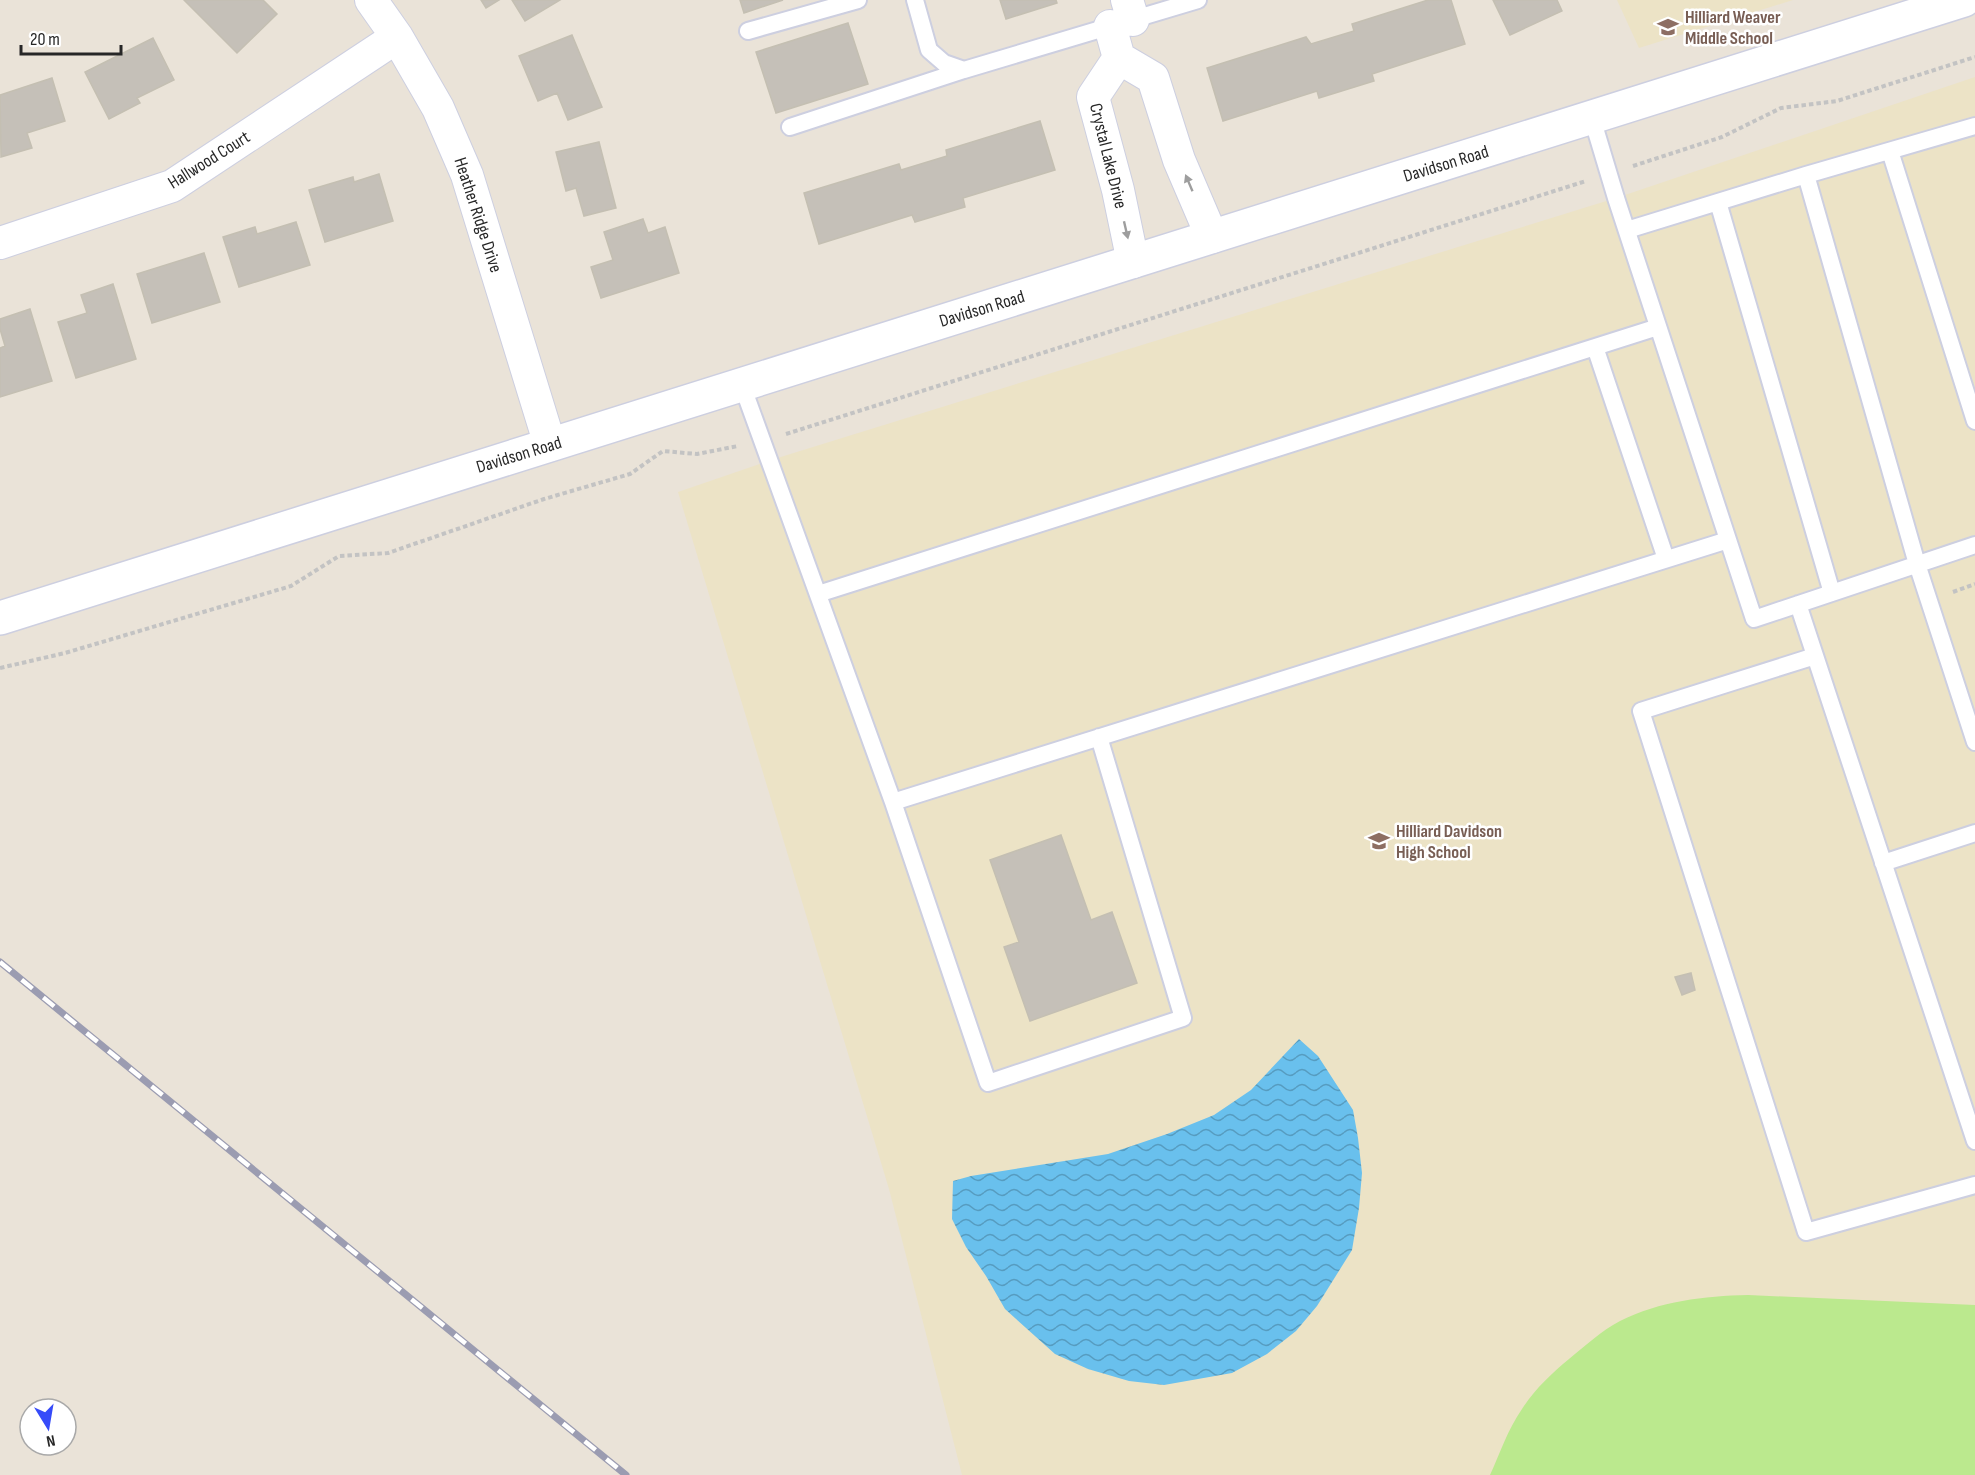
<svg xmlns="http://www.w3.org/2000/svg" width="1975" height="1475" font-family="'Sofia Sans Condensed',sans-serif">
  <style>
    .education { fill: #ece3c6 }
    .pitch { fill: #bbe98e }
    .water { fill: url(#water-waves) }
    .building { fill: #c5c0b8; stroke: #c4bfb2; stroke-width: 1.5 }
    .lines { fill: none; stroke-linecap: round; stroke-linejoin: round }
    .lane-casing { stroke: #cdcfe0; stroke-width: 20 }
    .street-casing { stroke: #cdcfe0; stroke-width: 34 }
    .secondary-casing { stroke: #cdcfe0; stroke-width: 36 }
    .path { stroke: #c3c3c3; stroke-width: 4; stroke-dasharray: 4.5 3; stroke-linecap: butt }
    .lane { stroke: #fff; stroke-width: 16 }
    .street { stroke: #fff; stroke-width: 32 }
    .secondary { stroke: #fff; stroke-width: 33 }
    .rail-casing { stroke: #9b9cb1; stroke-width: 7 }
    .rail { stroke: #fff; stroke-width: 4.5; stroke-dasharray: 14; stroke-linecap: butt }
    .oneway { fill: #9e9e9e }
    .labels { text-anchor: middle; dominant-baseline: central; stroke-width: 5; stroke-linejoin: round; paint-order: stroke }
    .education-label { font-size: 18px; font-weight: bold; fill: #785e54; stroke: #fff; text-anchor: start }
    .street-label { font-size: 18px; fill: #272727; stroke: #fff }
  </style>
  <defs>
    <pattern id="water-waves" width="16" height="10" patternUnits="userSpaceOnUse" patternTransform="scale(1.5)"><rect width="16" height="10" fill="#69c0ed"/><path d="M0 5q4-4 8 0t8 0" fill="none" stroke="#569cc0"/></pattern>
  </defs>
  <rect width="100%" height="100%" fill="#eae3d8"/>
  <path class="education" d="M 1617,0 L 1793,0 L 1639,48 Z
    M 1975,77 L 1975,1475 L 962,1475 L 889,1189 L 678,492 L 771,460 L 1616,198 Z"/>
  <path class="pitch" d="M 1748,1295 L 1975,1305 L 1975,1475 L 1490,1475 C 1500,1453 1508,1429 1522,1409 C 1534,1390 1551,1374 1569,1359 C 1585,1346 1601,1331 1620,1321 C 1660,1301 1704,1296 1748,1295 Z"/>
  <path class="water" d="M 1299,1039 L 1318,1056 L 1353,1110 L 1358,1138 L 1362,1173 L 1359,1208 L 1352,1250 L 1317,1306 L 1296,1331 L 1267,1354 L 1232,1373 L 1164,1385 L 1129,1381 L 1088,1369 L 1055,1354 L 1005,1309 L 986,1276 L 966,1247 L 952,1219 L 953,1181 L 971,1176 L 1108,1154 L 1167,1134 L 1214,1115 L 1251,1090 Z"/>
  <path class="building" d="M 184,0 L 263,0 L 277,14 L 237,53 Z
    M 481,0 L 499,0 L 486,8 Z
    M 512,0 L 560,0 L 525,21 Z
    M 740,0 L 783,0 L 744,13 Z
    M 1000,0 L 1056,0 L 1057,3 L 1006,19 Z
    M 1428,0 L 1451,0 L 1465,44 L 1372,74 L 1374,81 L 1319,98 L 1317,91 L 1223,121 L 1207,68 L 1306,37 L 1311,44 L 1354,31 L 1352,24 Z
    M 1493,0 L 1557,0 L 1562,11 L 1510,35 Z
    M 848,23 L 868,84 L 776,113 L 756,52 Z
    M 572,35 L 602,107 L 568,120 L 557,93 L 538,101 L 519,56 Z
    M 153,38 L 174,80 L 137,98 L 140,103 L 109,119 L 85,72 Z
    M 52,78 L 65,121 L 27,133 L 32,148 L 1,157 L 0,95 Z
    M 1040,121 L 1055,170 L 963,198 L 965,207 L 915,222 L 912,215 L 819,244 L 804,193 L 899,164 L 901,170 L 947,156 L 946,150 Z
    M 599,142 L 616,208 L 584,216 L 576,188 L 566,191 L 556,152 Z
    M 379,174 L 393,221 L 325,242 L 309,190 L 353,177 L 354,182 Z
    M 643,219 L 648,233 L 665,227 L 679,273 L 601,298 L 591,267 L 613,260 L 604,232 Z
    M 296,222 L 310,265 L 239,287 L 223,237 L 255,227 L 257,234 Z
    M 204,253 L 220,302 L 152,323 L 137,274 Z
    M 113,284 L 136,359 L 76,378 L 58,322 L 87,313 L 81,295 Z
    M 30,309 L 52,381 L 0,397 L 0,348 L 5,346 L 0,329 L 0,319 Z
    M 1061,835 L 1091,920 L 1112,912 L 1137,983 L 1030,1021 L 1004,947 L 1019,942 L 990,860 Z
    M 1691,973 L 1695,990 L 1682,995 L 1675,977 Z"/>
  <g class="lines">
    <defs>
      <path id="lane" d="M 915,0 L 929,50 L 944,63 L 964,70 L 1198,0
        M 748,31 L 858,0
        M 1592,118 L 1616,198 L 1754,619 L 1975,545
        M 790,127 L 964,70
        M 1890,151 L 1975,421
        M 1806,175 L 1917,564 L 1975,742
        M 1718,202 L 1832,593
        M 1627,230 L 1806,175 L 1975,126
        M 1595,347 L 1666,559
        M 742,385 L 893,802 L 1728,540
        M 818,594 L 1658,327
        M 1798,604 L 1975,1141
        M 1815,656 L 1641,711 L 1806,1232 L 1975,1185
        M 893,802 L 988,1083 L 1183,1018 L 1099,737
        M 1883,863 L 1975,833"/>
      <path id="street" d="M 371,0 L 397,37 L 438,108 L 467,175 L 550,445
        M 1127,0 L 1133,20
        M 1110,26 L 1119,58 L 1153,78 L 1179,160 L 1212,237
        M 1119,58 L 1093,97 L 1118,190 L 1133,262
        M 0,243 L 172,186 L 397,37"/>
      <path id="secondary" d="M 0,618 L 1964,0"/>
    </defs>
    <use href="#lane" class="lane-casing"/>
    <use href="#street" class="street-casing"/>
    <use href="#secondary" class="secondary-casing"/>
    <path class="path" d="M 1633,166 L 1722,137 L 1781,108 L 1837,101 L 1975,57
      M 786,434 L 1586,181
      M 1953,592 L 1975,584
      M 0,668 L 65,653 L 291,586 L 339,556 L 388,553 L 544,499 L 630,474 L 663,451 L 697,454 L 738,446"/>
    <use href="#lane" class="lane"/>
    <use href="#street" class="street"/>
    <use href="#secondary" class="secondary"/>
    <defs>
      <path id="rail" d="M 0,962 L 626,1475"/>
    </defs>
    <use href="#rail" class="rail-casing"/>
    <use href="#rail" class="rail"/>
  </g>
  <defs><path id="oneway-solid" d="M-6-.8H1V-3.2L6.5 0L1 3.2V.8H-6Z" transform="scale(1.5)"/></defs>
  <g class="oneway">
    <use href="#oneway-solid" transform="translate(1189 183) rotate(-113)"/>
    <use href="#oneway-solid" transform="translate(1126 230) rotate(77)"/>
  </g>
  <defs>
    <symbol id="school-bare" viewBox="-9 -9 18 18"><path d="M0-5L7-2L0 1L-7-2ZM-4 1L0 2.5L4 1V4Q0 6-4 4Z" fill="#8d6e63" stroke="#fff" stroke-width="2.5" paint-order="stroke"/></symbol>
  </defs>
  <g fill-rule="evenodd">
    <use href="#school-bare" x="1653" y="12" width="30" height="30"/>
    <use href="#school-bare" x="1364" y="826" width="30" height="30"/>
  </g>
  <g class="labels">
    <g class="education-label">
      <text x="1685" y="17">Hilliard Weaver<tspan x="1685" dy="21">Middle School</tspan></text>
      <text x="1396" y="831">Hilliard Davidson<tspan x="1396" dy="21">High School</tspan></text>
    </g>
    <g class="street-label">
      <text transform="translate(1108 156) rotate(76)">Crystal Lake Drive</text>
      <text transform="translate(209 160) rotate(-32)">Hallwood Court</text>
      <text transform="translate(1446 164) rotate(-17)">Davidson Road</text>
      <text transform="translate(478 215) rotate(72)">Heather Ridge Drive</text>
      <text transform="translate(982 309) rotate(-17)">Davidson Road</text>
      <text transform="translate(519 455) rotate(-17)">Davidson Road</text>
    </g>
  </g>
  <g transform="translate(48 1427) rotate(169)"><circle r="28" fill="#ffffff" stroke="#a9a9a9" stroke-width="1.5"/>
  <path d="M0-4.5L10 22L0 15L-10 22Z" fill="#364bf9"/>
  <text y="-9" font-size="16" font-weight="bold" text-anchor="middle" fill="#272727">N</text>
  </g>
  <path d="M21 45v9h100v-9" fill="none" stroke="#272727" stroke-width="3"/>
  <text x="30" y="45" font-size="18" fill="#272727" stroke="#ffffff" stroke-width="4.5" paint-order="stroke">20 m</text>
</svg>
